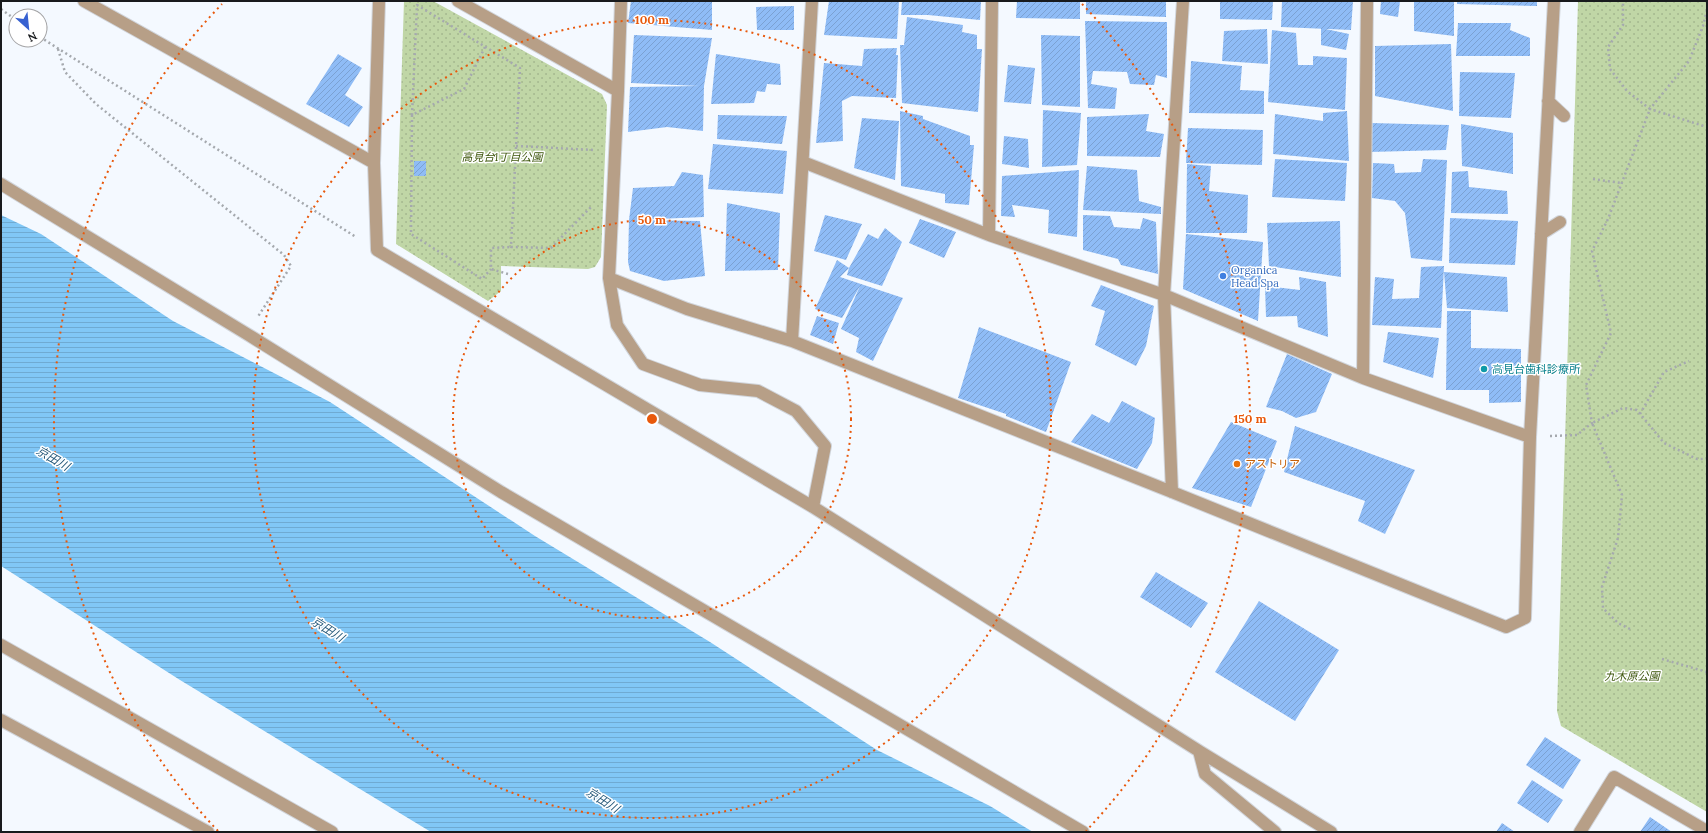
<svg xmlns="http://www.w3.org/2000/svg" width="1708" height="833" font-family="Lora,'Noto Sans JP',serif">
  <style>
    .park { fill: url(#park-dots) }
    .water { fill: url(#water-rules) }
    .building { fill: url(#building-hatch) }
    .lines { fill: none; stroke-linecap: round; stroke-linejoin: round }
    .lane-casing { stroke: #d1d5db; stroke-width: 14 }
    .street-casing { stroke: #d1d5db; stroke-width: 14 }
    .path { stroke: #a5a9ae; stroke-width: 2.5; stroke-dasharray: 2 3; stroke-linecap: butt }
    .lane { stroke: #b79f87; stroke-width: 12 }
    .street { stroke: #b79f87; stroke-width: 12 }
    .ring { fill: none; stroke: #e8590c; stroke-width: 2; stroke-dasharray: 2 4 }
    .shop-dot { fill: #3f7fe0; stroke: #fff; stroke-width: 1.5 }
    .culture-dot { fill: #0f9aa8; stroke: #fff; stroke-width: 1.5 }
    .food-dot { fill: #e8710a; stroke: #fff; stroke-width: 1.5 }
    .labels { text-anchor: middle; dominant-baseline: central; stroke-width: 3; stroke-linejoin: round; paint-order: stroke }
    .park-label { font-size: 11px; font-style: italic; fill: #3c550a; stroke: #fff }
    .shop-label { font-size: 11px; fill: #366cbe; stroke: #fff; text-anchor: start }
    .culture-label { font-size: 11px; fill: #0d838f; stroke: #fff; text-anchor: start }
    .food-label { font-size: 11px; fill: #c56008; stroke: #fff; text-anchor: start }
    .water-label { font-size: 12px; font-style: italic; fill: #26597a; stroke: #fff }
    .centre { fill: #e8590c; stroke: #fff; stroke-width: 2 }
    .ring-label { font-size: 12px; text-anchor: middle; font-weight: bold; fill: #e8590c; stroke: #fff; stroke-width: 3; stroke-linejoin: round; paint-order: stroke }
  </style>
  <defs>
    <pattern id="park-dots" width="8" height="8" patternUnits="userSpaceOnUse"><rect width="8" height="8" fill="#c0d6a6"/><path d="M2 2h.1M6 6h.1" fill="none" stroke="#a4b78e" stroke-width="1.8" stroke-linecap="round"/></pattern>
    <pattern id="water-rules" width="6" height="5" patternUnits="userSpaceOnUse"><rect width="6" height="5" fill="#81c7f6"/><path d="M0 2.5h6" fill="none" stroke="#6faad2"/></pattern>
    <pattern id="building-hatch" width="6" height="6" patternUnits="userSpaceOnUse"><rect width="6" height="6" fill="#8fbcf6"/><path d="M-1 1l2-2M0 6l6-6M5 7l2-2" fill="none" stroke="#7ba1d2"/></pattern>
  </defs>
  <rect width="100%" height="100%" fill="#f4f9ff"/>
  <path class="park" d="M 404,1 L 433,1 L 602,94 L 607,105 L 601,257 L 595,267 L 588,269 L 501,266 L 501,291 L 488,301 L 396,244 Z
    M 1578,1 L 1707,1 L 1707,812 L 1561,726 L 1557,711 Z"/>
  <path class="water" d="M 1,215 L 41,234 L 173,321 L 330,402 L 535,536 L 710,642 L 877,750 L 990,806 L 1033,832 L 431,832 L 180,680 L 1,566 Z"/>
  <path class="building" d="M 631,1 L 712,1 L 712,30 L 628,23 Z
    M 829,1 L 899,1 L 897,39 L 824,35 Z
    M 902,1 L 981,1 L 980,20 L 928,15 L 901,15 Z
    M 1017,1 L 1080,1 L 1080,19 L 1016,18 Z
    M 1086,1 L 1166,1 L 1166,17 L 1086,14 Z
    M 1220,1 L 1273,1 L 1272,20 L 1220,19 Z
    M 1282,1 L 1353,1 L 1351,30 L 1281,27 Z
    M 1381,1 L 1400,1 L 1398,17 L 1380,14 Z
    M 1414,1 L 1454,1 L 1454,36 L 1414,31 Z
    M 1457,1 L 1537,1 L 1537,6 L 1457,4 Z
    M 794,6 L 794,30 L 757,30 L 756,7 Z
    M 907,17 L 963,25 L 962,32 L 977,35 L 977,49 L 982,49 L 978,112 L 902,103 L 900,45 L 904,45 Z
    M 1085,21 L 1167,22 L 1167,78 L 1156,75 L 1154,85 L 1130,84 L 1127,72 L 1093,71 L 1091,84 L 1117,88 L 1115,109 L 1088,108 Z
    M 1458,23 L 1511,23 L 1510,30 L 1530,38 L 1530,56 L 1456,56 Z
    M 1321,28 L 1349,34 L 1346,50 L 1321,45 Z
    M 1267,29 L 1268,64 L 1222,61 L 1224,31 Z
    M 1272,30 L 1296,33 L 1298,65 L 1313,65 L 1313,56 L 1347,58 L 1345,110 L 1268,102 Z
    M 634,35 L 712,38 L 704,86 L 703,131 L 667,127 L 628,132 L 630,87 L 699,86 L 631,83 Z
    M 1041,35 L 1080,36 L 1080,107 L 1042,105 Z
    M 1451,44 L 1453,111 L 1375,96 L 1375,46 Z
    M 897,48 L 896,55 L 898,55 L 896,98 L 852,96 L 842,101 L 843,141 L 816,143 L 824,63 L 862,66 L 864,49 Z
    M 338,54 L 362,68 L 345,95 L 363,107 L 349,127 L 306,104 Z
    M 716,54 L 780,64 L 781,85 L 767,84 L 765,92 L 757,91 L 754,103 L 711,104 Z
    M 1191,61 L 1242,66 L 1240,90 L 1264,91 L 1264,114 L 1189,113 Z
    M 1008,65 L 1035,68 L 1031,104 L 1004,102 Z
    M 1460,72 L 1515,73 L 1511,118 L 1459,116 Z
    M 1043,110 L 1081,113 L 1077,165 L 1042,167 Z
    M 900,111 L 923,116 L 923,119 L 970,136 L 970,145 L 974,145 L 969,205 L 945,203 L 945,194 L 901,186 Z
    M 1347,111 L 1349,161 L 1273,154 L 1275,114 L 1323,121 L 1323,113 Z
    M 1149,114 L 1146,131 L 1164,134 L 1160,157 L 1087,156 L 1087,117 Z
    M 718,115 L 787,116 L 782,144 L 717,139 Z
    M 862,118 L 899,121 L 895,180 L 854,168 Z
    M 1371,123 L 1449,125 L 1446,150 L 1369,152 Z
    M 1461,124 L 1513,133 L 1513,174 L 1462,166 Z
    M 1188,128 L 1263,130 L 1262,165 L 1186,163 Z
    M 1004,136 L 1028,139 L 1029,168 L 1002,164 Z
    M 713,144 L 787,151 L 783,194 L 708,189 Z
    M 1275,159 L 1347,163 L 1345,201 L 1272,197 Z
    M 1423,159 L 1447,160 L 1442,261 L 1411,258 L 1405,213 L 1395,201 L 1372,198 L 1373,163 L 1394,164 L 1395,173 L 1421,172 Z
    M 414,161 L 426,161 L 426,176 L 414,176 Z
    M 1187,164 L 1211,166 L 1209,191 L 1248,195 L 1247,233 L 1186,233 Z
    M 1087,166 L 1137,170 L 1139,201 L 1161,207 L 1161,214 L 1083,210 Z
    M 1079,170 L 1077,237 L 1048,233 L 1049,210 L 1012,205 L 1015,217 L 1001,216 L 1002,176 Z
    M 1468,171 L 1469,187 L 1507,191 L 1508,214 L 1451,213 L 1452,172 Z
    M 682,172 L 703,175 L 704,217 L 634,220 L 700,221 L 705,276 L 664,281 L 630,271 L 628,262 L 629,220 L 633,188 L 674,186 Z
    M 727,203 L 780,213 L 778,270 L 725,271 Z
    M 825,215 L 862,224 L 846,260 L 814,251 Z
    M 1083,215 L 1110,216 L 1114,227 L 1140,229 L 1143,218 L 1156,222 L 1158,274 L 1121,265 L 1118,259 L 1083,250 Z
    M 1450,218 L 1518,221 L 1515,265 L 1449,263 Z
    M 920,219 L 956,232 L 944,258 L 909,243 Z
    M 1340,221 L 1341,277 L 1269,266 L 1267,223 Z
    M 885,228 L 902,242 L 882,286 L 847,275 L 849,268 L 868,234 L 878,239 Z
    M 1186,234 L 1263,242 L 1258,321 L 1183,289 Z
    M 837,260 L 849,268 L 840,277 L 903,298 L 873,361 L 856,352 L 859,338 L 841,329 L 860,286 L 842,318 L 815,309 Z
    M 1444,266 L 1441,328 L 1372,325 L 1375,277 L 1394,279 L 1392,299 L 1419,298 L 1421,267 Z
    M 1444,272 L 1507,277 L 1508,312 L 1447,308 Z
    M 1299,277 L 1326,282 L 1328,337 L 1298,327 L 1297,316 L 1266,317 L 1265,286 L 1300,290 Z
    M 1101,285 L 1154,306 L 1146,346 L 1136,366 L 1095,345 L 1105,311 L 1091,306 Z
    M 1447,311 L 1471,311 L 1471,348 L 1521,349 L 1521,402 L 1489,403 L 1489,390 L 1446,390 Z
    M 817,316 L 839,323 L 833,344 L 810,335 Z
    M 979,327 L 1071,362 L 1046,432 L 1006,416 L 1006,414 L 958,398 Z
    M 1388,332 L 1439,338 L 1433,378 L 1383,362 Z
    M 1287,354 L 1332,374 L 1316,412 L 1296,418 L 1282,411 L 1266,407 Z
    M 1122,401 L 1155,418 L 1152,443 L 1137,469 L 1071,442 L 1092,414 L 1109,423 Z
    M 1231,422 L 1277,441 L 1251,507 L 1192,488 Z
    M 1295,426 L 1415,470 L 1385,534 L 1358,521 L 1365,501 L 1284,472 Z
    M 1156,572 L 1208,603 L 1191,628 L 1140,597 Z
    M 1259,601 L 1339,650 L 1295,721 L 1215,672 Z
    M 1545,737 L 1581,760 L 1563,789 L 1526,765 Z
    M 1532,780 L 1563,800 L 1548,823 L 1517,803 Z
    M 1650,817 L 1672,832 L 1640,832 Z
    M 1502,823 L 1515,832 L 1496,832 Z"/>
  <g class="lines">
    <defs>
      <path id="lane" d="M 1,720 L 208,832"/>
      <path id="street" d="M 84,1 L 374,163
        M 379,1 L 374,163 L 377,250 L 813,507 L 1199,751 L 1205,774 L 1275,832
        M 458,1 L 618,91 L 609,278 L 617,325 L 643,364 L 700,385 L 758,391 L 796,411 L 825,446 L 813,507
        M 618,91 L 621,1
        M 1548,101 L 1564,116
        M 803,162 L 989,235 L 1164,295 L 1363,378 L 1530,437
        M 1,184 L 247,334 L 501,492 L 1083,832
        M 1541,234 L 1560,222
        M 989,235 L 992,1
        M 609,278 L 687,309 L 792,341 L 1172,492 L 1506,627 L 1525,618 L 1530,437 L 1554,1
        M 792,341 L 812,1
        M 1363,378 L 1367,1
        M 1172,492 L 1164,295 L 1183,1
        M 1,645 L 332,832
        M 1199,751 L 1331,832
        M 1580,832 L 1614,777 L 1707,831"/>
    </defs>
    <use href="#lane" class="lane-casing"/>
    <use href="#street" class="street-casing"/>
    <path class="path" d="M 1,9 L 16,20
      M 1707,10 L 1703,26 L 1689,61 L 1650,109 L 1707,127
      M 40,37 L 356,237
      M 485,47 L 464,89 L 412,115 L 417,5 L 520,68 L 511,247 L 551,248 L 591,207
      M 58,49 L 65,72 L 96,104 L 284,255 L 291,266 L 257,318
      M 412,115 L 411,234 L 482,279 L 491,269
      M 516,146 L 595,150
      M 1593,179 L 1621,183
      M 508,274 L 491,269 L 491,248 L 511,247
      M 1640,414 L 1664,372 L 1689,361
      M 1550,436 L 1577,435 L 1592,423 L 1586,385 L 1611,333 L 1592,251 L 1608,219 L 1650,109 L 1627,91 L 1610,69 L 1608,47 L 1623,25 L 1623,1
      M 1630,629 L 1618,623 L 1603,608 L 1602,587 L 1618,538 L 1622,495 L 1592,423 L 1623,408 L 1637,410 L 1664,443 L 1697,459 L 1707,459
      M 1662,659 L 1707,672"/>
    <use href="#lane" class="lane"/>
    <use href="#street" class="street"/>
  </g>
  <g class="ring">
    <circle cx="652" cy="419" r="199"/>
    <circle cx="652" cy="419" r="399"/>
    <path d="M218 831A598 598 0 0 1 222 4M1082 4A598 598 0 0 1 1086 831"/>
  </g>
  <circle class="shop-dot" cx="1223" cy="276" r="4"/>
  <circle class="culture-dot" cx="1484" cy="369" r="4"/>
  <circle class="food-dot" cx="1237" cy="464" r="4"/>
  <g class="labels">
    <g class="park-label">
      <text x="502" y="157">高見台1丁目公園</text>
      <text x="1632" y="676">九木原公園</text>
    </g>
    <g class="shop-label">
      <text x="1231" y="270">Organica<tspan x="1231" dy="13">Head Spa</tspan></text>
    </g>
    <g class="culture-label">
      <text x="1492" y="369">高見台歯科診療所</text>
    </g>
    <g class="food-label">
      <text x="1245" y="464">アストリア</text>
    </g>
    <g class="water-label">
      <text transform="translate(53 458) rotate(30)">京田川</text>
      <text transform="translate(328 629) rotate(32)">京田川</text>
      <text transform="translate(603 800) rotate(32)">京田川</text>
    </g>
  </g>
  <circle cx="652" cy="419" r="6" class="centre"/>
  <g class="ring-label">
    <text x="652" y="24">100 m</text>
    <text x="652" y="224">50 m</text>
    <text x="1250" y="423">150 m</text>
  </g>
  <rect width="1708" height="833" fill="none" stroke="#181a1d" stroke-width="4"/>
  <g transform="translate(28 28) rotate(153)"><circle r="19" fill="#ffffff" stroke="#a3a3a5"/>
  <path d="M0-3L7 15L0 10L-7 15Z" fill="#3761d1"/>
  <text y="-6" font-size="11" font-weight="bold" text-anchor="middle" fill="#181a1d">N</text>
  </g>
</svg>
